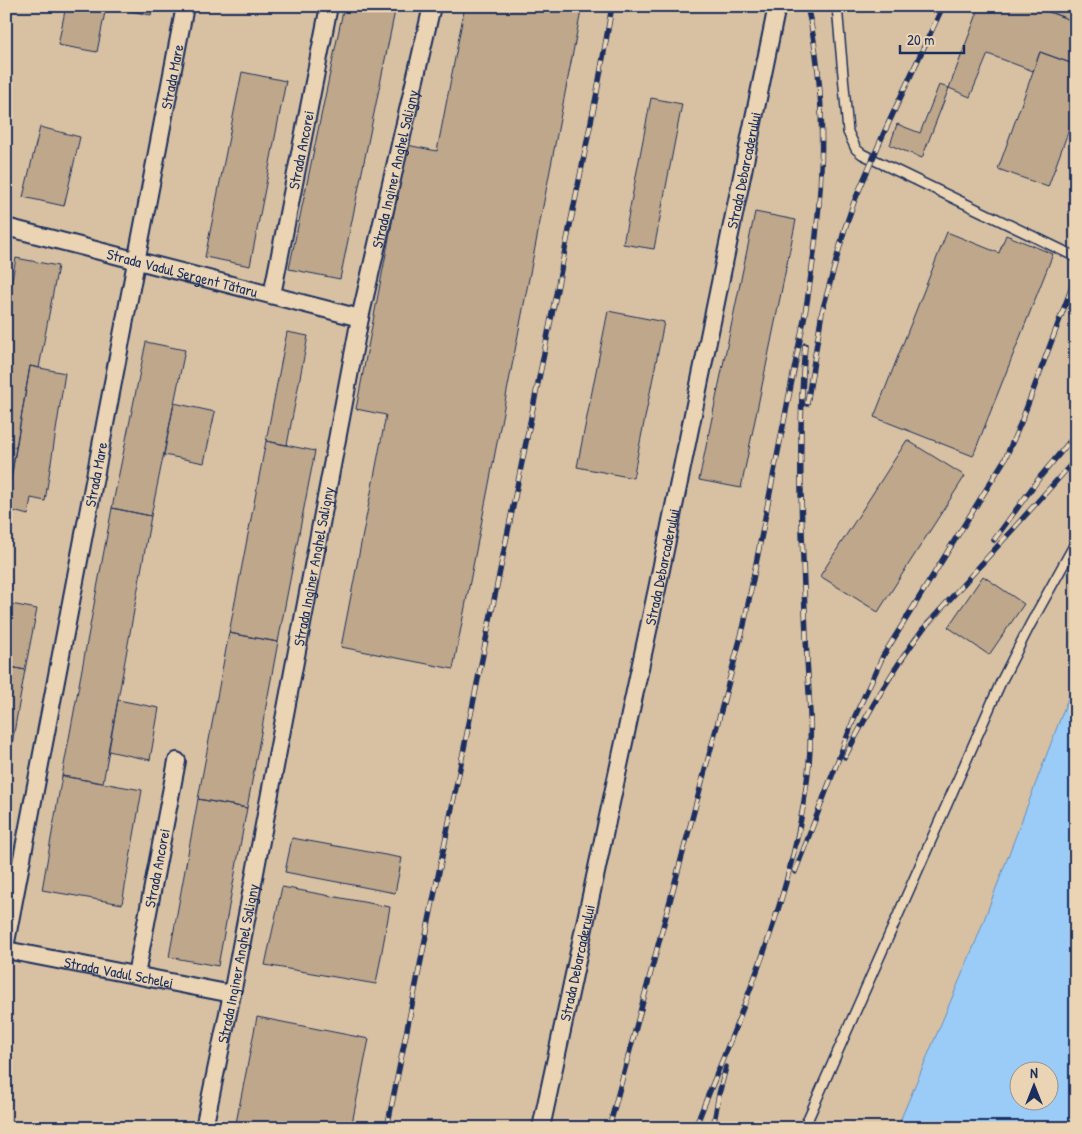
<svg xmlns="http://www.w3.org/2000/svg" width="1082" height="1134" font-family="'Patrick Hand',sans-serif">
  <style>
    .built { fill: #d7c1a2 }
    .water { fill: #9accf7; stroke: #678dba; fill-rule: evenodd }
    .building { fill: #bea78b; stroke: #1b2f5e }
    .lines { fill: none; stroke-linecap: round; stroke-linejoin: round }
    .lane-casing { stroke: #1b2f5e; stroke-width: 12 }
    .street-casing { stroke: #1b2f5e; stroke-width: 20 }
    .lane { stroke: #ead4b3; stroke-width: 9 }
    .street { stroke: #ead4b3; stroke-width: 16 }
    .rail-casing { stroke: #1b2f5e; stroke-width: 5.5 }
    .rail { stroke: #ead4b3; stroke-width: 4; stroke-dasharray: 11; stroke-linecap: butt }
    .labels { text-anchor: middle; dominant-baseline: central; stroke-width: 4; stroke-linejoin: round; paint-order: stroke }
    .street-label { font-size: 15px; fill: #1b2f5e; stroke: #ead4b3 }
  </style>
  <rect width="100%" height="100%" fill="#e8d0ad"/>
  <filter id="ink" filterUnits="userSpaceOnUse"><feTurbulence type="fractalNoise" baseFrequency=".02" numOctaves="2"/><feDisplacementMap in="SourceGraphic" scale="10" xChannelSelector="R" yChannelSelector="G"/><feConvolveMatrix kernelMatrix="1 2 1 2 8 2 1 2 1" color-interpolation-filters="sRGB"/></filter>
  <g filter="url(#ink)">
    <path class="built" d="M 6,6 L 1076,6 L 1076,677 L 976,941 L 897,1128 L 6,1128 Z"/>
    <path class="water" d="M 1076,677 L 1076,1128 L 897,1128 L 976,941 ZM 1020,1072 L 1050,1072 L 1050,1102 L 1020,1102 Z"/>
    <path class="building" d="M 6,6 L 12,6 L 6,34 Z
      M 66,6 L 106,7 L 97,52 L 58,45 Z
      M 114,6 L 153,6 L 151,15 L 114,8 Z
      M 344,6 L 396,6 L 340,279 L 289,269 Z
      M 465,6 L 582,6 L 453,669 L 341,647 L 386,415 L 356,409 L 407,145 L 437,151 Z
      M 980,6 L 1033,6 L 1076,22 L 1076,65 L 1040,52 L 1033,71 L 988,54 L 970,97 L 949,88 Z
      M 1033,6 L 1076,6 L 1076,22 Z
      M 1040,52 L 1076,65 L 1076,110 L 1048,187 L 998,169 Z
      M 242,72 L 286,81 L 250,266 L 205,257 Z
      M 939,85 L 949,88 L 922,158 L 890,145 L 897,124 L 920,133 Z
      M 651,98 L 682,104 L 654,249 L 623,244 Z
      M 40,127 L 80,137 L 64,206 L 23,197 Z
      M 755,212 L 796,220 L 741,488 L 699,480 Z
      M 947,232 L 999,253 L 1006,235 L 1053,254 L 973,456 L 874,417 Z
      M 16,258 L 58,266 L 39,368 L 30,366 L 16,447 L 6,445 L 6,313 Z
      M 608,311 L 664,322 L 633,478 L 577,467 Z
      M 287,332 L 308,336 L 287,445 L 266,441 Z
      M 146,342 L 185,350 L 151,516 L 112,508 Z
      M 30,366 L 65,373 L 45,501 L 31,498 L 28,515 L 6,509 Z
      M 174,403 L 215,412 L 204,463 L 164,455 Z
      M 907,440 L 965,476 L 878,612 L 820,576 Z
      M 266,441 L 315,451 L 278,642 L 229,633 Z
      M 6,446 L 16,447 L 6,509 Z
      M 112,508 L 151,516 L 103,783 L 62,776 Z
      M 983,576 L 1024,604 L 989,655 L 948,627 Z
      M 6,603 L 37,609 L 25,670 L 6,666 Z
      M 229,633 L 278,642 L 247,808 L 198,799 Z
      M 6,666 L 25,670 L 11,750 L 6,749 Z
      M 118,700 L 159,708 L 150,760 L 108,751 Z
      M 62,776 L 142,790 L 122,904 L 42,890 Z
      M 198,799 L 247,808 L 218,966 L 169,957 Z
      M 292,838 L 402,858 L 395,893 L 285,872 Z
      M 282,887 L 390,907 L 376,984 L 265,965 Z
      M 257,1017 L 369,1039 L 351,1128 L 235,1128 Z"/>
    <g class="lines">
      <defs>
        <path id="lane" d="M 837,6 L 848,132 L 856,149 L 862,154 L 1076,257
          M 804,1128 L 1001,682 L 1030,625 L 1076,542"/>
        <g id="street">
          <path id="s1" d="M 6,227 L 360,318"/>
          <path id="s2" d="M 272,295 L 329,6"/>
          <path id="s3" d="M 6,942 L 185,6"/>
          <path id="s4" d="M 6,950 L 232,994"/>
          <path id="s5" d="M 136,975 L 177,761"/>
          <path id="s6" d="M 204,1128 L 232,994 L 360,318 L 432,6"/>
          <path id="s7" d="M 541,1128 L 657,589 L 777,6"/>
        </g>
      </defs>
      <use href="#lane" class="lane-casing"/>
      <use href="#street" class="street-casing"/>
      <use href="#lane" class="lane"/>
      <use href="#street" class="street"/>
      <defs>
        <path id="rail" d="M 807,404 L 822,312 L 845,228 L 854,202 L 883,135 L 943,6
          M 994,540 L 1040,477 L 1076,434
          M 845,757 C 868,712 893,669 923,629 L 1076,459
          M 795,872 L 855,716 L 883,656 L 1005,459 L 1022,420 L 1076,276
          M 387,1128 L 597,92 L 612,6
          M 609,1128 L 744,625 L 805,314 C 822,213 831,107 807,6
          M 695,1128 C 742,1010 796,892 809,764 C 813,721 807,677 806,635 C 802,538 797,442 805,345
          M 713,1128 L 719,1094 L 726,1067"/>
      </defs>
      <use href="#rail" class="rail-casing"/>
      <use href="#rail" class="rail"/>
    </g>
  </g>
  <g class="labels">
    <g class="street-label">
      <text stroke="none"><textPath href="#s3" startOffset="881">Strada Mare</textPath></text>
      <text stroke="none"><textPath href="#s2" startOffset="148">Strada Ancorei</textPath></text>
      <text stroke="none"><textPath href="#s6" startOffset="978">Strada Inginer Anghel Saligny</textPath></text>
      <text stroke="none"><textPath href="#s7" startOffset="979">Strada Debarcaderului</textPath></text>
      <text stroke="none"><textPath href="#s1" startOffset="182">Strada Vadul Sergent Tătaru</textPath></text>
      <text stroke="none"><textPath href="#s3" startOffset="476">Strada Mare</textPath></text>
      <text stroke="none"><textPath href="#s6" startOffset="572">Strada Inginer Anghel Saligny</textPath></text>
      <text stroke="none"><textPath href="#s7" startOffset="574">Strada Debarcaderului</textPath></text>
      <text stroke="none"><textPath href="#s5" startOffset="109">Strada Ancorei</textPath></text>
      <text stroke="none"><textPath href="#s7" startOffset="169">Strada Debarcaderului</textPath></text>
      <text stroke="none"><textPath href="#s6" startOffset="168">Strada Inginer Anghel Saligny</textPath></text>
      <text stroke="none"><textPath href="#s4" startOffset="115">Strada Vadul Schelei</textPath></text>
    </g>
  </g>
  <rect width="1082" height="1134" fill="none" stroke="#ead4b3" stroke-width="25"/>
  <rect x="12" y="12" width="1057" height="1109" fill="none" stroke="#1b2f5e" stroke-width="2" filter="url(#ink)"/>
  <g transform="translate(1034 1086)"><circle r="24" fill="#ead4b3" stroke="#979291"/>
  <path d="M0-4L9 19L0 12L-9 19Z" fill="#1b2f5e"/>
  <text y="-8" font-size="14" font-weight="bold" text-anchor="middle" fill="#1b2f5e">N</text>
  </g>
  <path d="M900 45v8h64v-8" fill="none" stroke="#1b2f5e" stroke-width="2.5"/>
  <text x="907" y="45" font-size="15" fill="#1b2f5e" stroke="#ead4b3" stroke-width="4" paint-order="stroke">20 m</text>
</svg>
